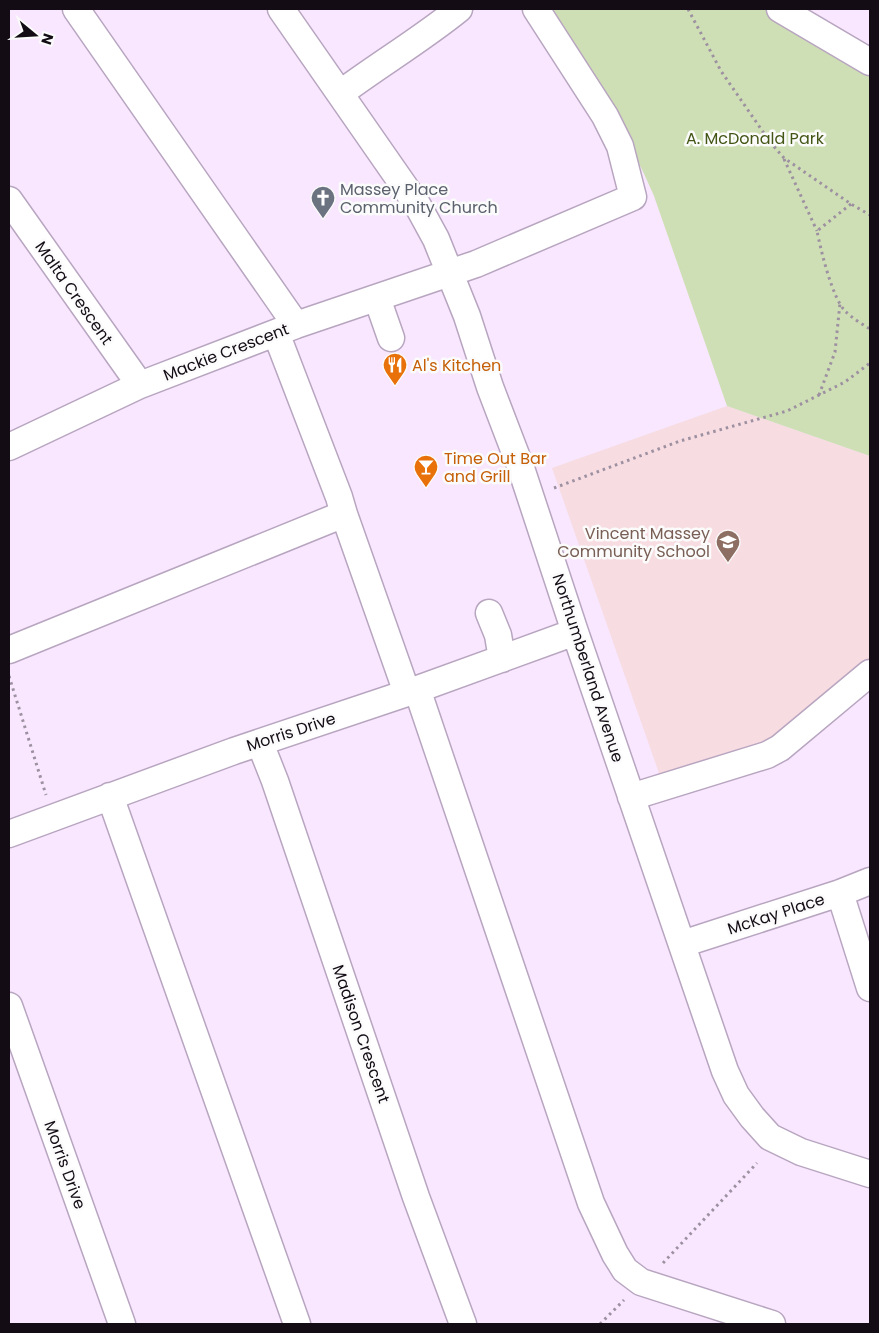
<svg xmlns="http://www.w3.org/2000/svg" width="879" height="1333" font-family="Poppins,sans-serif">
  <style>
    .education { fill: #f7dce1 }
    .green { fill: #cfdfb5 }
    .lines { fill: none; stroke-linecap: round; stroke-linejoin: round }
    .minor-casing { stroke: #b8a5c0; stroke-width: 29 }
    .path { stroke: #9d90a1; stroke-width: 3; stroke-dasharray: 2.5 4; stroke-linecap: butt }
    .minor { stroke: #fff; stroke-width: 26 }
    .labels { text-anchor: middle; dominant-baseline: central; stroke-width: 5; stroke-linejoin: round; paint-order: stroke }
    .park-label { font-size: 16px; fill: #435616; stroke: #fbfbfb }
    .worship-label { font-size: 16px; fill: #5b616d; stroke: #fbfbfb; text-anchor: start }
    .street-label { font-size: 16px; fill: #130c15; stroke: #fbfbfb }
    .food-label { font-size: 16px; fill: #c56008; stroke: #fbfbfb; text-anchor: start }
    .education-label { font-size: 16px; fill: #785e54; stroke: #fbfbfb; text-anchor: end }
  </style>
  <rect width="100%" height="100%" fill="#f8e7fe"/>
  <path class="education" d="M 727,406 L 870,456 L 870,659 L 775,740 L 660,776 L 552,468 Z"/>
  <path class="green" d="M 549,9 L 765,9 L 870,71 L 870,456 L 727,406 L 654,196 C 626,130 586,70 549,9 Z"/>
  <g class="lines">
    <defs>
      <path id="minor" d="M 76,9 L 296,325
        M 281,9 L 418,206 L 436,239 L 467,316 L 490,387 L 521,468 L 575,632 L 725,1071 L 736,1095 L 752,1117 L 770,1137 L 801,1152 L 870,1174
        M 780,9 L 870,62
        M 341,93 C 380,64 422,39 459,9
        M 9,200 L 140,385
        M 377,298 L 391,338
        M 9,447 L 140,385 L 296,325 L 476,264 L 633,197 L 620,146 L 605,116 L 536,9
        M 344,514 L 407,693
        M 489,613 L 498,635 L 502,659
        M 9,650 L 344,514 L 339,497 L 276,333
        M 417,689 L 591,1203 L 615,1254 L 625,1270 L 641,1282 L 772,1324
        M 260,743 L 275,781 L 416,1197 L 463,1324
        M 110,796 L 297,1324
        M 631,797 L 767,755 L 780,748 L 870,673
        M 9,834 L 234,751 L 407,693 L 575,632
        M 840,893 L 870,988
        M 682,944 L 840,893 L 870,881
        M 9,1006 L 122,1324"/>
    </defs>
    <use href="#minor" class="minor-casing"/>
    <path class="path" d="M 688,9 L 721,71 L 770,142 L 784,158 L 851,204 L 870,215
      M 784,159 L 817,231
      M 851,204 L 817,231 C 821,251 832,297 845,311 C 852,318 862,324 870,329
      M 819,395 L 835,352 L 840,303
      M 554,488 L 680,441 L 787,411 L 845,382 L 870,363
      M 9,676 L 46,795
      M 663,1263 L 757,1163
      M 600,1324 L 624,1300"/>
    <use href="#minor" class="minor"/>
  </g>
  <defs>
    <symbol id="church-pin" viewBox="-11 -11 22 30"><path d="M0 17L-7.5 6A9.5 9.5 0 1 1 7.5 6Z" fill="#6b7280" stroke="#fbfbfb"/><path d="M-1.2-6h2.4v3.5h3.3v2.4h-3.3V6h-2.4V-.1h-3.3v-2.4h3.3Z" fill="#fff"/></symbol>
    <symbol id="restaurant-pin" viewBox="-11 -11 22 30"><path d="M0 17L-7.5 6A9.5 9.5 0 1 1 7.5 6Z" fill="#e8710a" stroke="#fbfbfb"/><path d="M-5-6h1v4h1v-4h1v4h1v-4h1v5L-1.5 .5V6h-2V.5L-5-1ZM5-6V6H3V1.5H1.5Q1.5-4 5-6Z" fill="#fff"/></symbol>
    <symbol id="bar-pin" viewBox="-11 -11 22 30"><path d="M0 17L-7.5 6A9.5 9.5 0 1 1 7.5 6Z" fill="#e8710a" stroke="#fbfbfb"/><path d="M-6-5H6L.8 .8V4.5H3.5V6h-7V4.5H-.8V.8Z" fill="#fff"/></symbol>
    <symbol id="school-pin" viewBox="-11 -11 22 30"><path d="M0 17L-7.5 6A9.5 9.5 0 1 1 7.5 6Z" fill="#8d6e63" stroke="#fbfbfb"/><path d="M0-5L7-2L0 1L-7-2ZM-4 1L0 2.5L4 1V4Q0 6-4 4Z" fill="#fff"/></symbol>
  </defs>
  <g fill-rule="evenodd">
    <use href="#church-pin" x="309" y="184" width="28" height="38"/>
    <use href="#restaurant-pin" x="381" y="351" width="28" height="38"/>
    <use href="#bar-pin" x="412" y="453" width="28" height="38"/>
    <use href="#school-pin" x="714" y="528" width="28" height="38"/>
  </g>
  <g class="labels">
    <g class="park-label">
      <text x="755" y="138">A. McDonald Park</text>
    </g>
    <g class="worship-label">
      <text x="340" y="189">Massey Place<tspan x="340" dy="18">Community Church</tspan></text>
    </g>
    <g class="street-label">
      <text transform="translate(74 293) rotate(55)">Malta Crescent</text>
      <text transform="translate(226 352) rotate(-21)">Mackie Crescent</text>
      <text transform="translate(588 668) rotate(72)">Northumberland Avenue</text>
      <text transform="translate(291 732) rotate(-18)">Morris Drive</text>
      <text transform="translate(776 914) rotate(-18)">McKay Place</text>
      <text transform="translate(361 1034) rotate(71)">Madison Crescent</text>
      <text transform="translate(65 1165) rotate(70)">Morris Drive</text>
    </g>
    <g class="food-label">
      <text x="412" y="365">Al's Kitchen</text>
      <text x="444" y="458">Time Out Bar<tspan x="444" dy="18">and Grill</tspan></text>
    </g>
    <g class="education-label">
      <text x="710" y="533">Vincent Massey<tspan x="710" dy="18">Community School</tspan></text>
    </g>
  </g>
  <rect width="879" height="1333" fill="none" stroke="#130c15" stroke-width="20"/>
  <g transform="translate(35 35) rotate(108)" stroke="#fbfbfb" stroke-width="4" paint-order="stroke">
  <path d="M0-4L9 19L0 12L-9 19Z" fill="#130c15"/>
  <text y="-8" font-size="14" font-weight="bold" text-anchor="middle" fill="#130c15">N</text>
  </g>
</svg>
